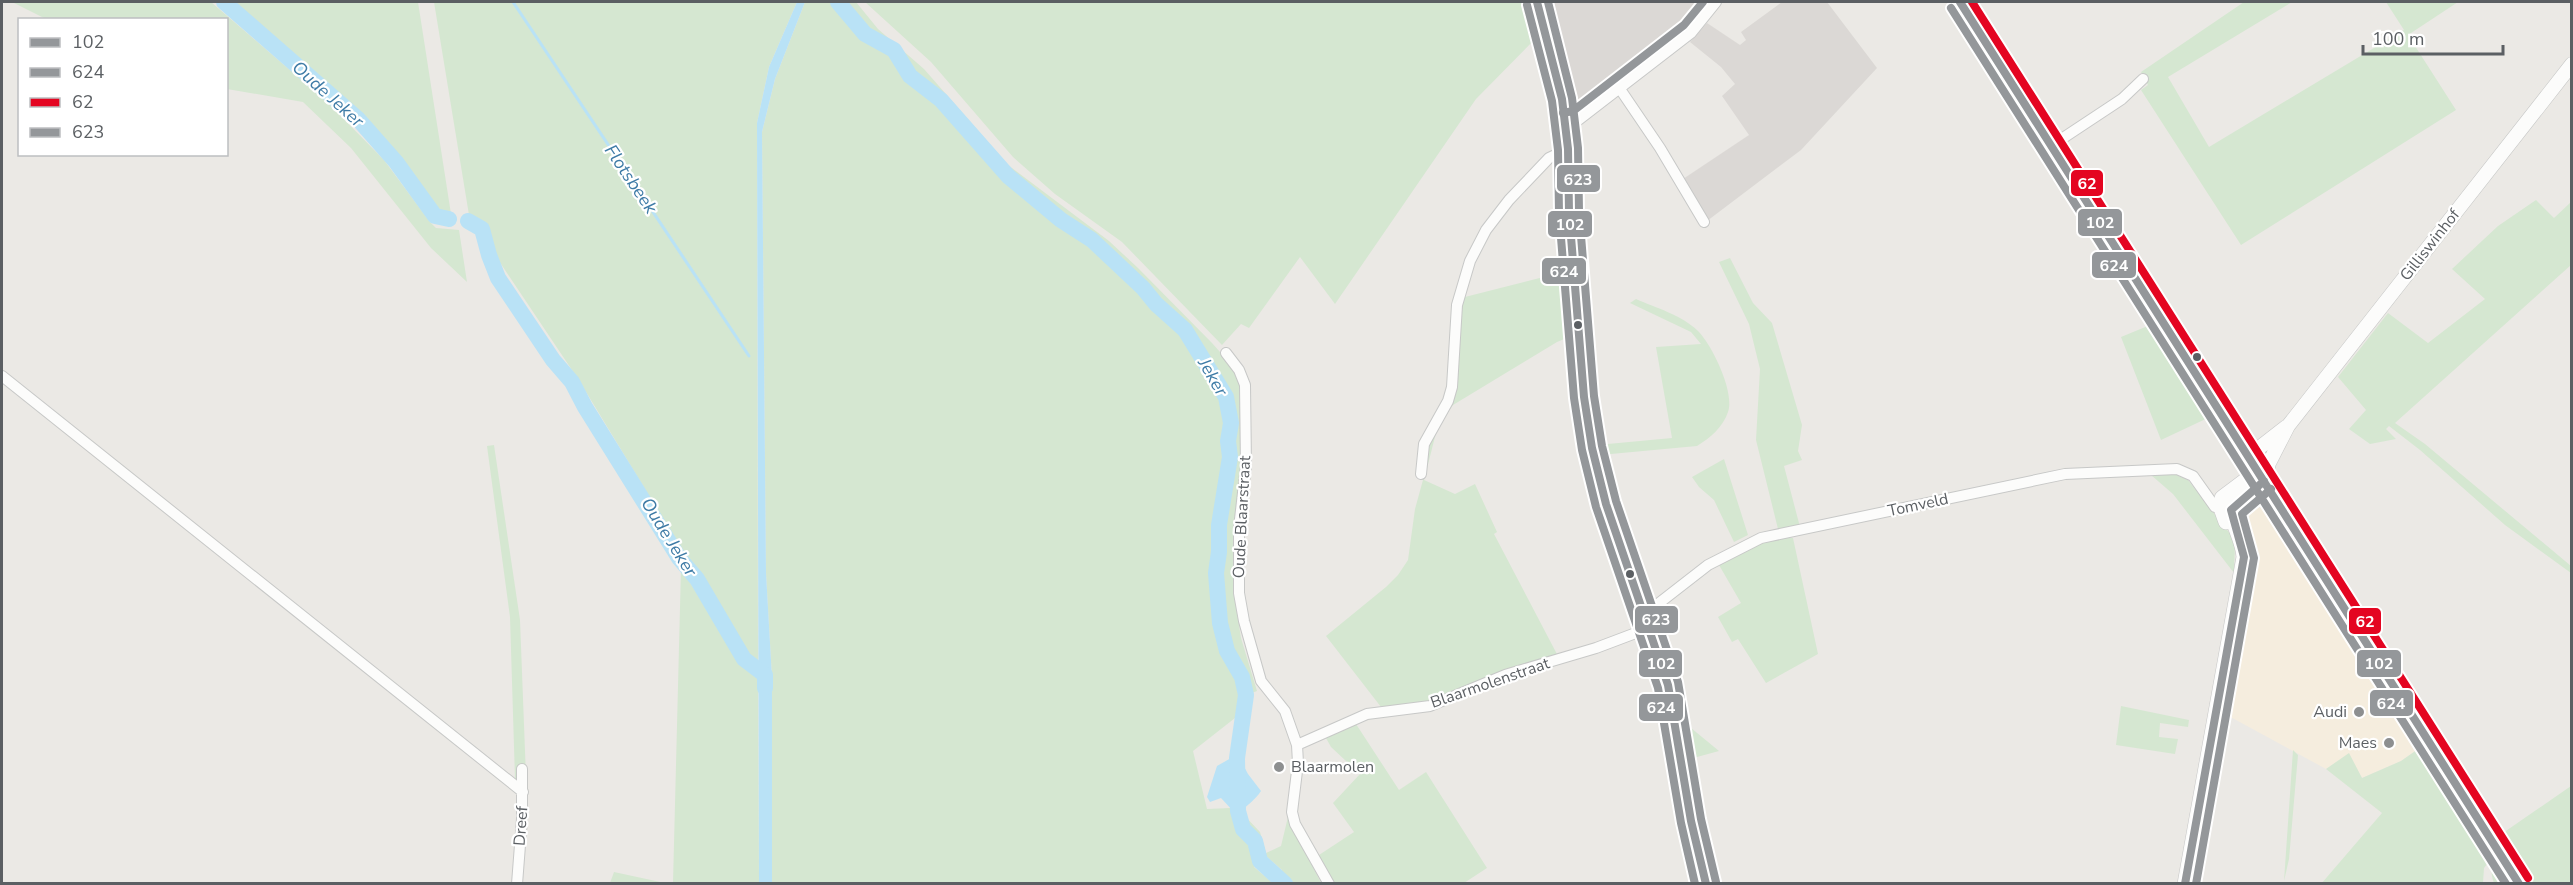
<svg xmlns="http://www.w3.org/2000/svg" width="2573" height="885" font-family="'Nunito Sans',sans-serif">
  <style>
    .commercial { fill: #f5edde }
    .industrial { fill: #dbd8d5 }
    .green { fill: #d5e7d1 }
    .water { fill: #b9e2f6 }
    .lines { fill: none; stroke-linecap: round; stroke-linejoin: round }
    .stream { stroke: #b9e2f6; stroke-width: 3 }
    .river { stroke: #b9e2f6; stroke-width: 16 }
    .minor-casing { stroke: #c7c8c7; stroke-width: 12 }
    .tertiary-casing { stroke: #c7c8c7; stroke-width: 15 }
    .secondary-casing { stroke: #c7c7c7; stroke-width: 16 }
    .primary-casing { stroke: #d2c7b4; stroke-width: 18 }
    .minor { stroke: #fcfcfb; stroke-width: 10 }
    .tertiary { stroke: #fcfcfb; stroke-width: 14 }
    .secondary { stroke: #fcfcfb; stroke-width: 15 }
    .primary { stroke: #f2efe7; stroke-width: 16 }
    .bus-1-casing { stroke: #fff; stroke-width: 12 }
    .bus-2-casing { stroke: #fff; stroke-width: 12 }
    .bus-3-casing { stroke: #fff; stroke-width: 12 }
    .bus-4-casing { stroke: #fff; stroke-width: 12 }
    .bus-1 { stroke: #94979a; stroke-width: 8 }
    .bus-2 { stroke: #94979a; stroke-width: 8 }
    .bus-3 { stroke: #e40521; stroke-width: 8 }
    .bus-4 { stroke: #94979a; stroke-width: 8 }
    .bus-dot { fill: #5b5f63; stroke: #fff; stroke-width: 2 }
    .poi-dot { fill: #8d8f90; stroke: #fff; stroke-width: 2 }
    .labels { text-anchor: middle; dominant-baseline: central; stroke-width: 4.5; stroke-linejoin: round; paint-order: stroke }
    .street-label { font-size: 16px; fill: #5b5f63; stroke: #fff }
    .poi-label { font-size: 16px; fill: #5b5f63; stroke: #fff; text-anchor: end }
    .water-label { font-size: 18px; font-style: italic; fill: #3e7ba6; stroke: #fff }
    .line-badge { stroke: #fff; stroke-width: 2 }
    .badge-label { font-size: 16px; text-anchor: middle; font-weight: bold; fill: #fff }
  </style>
  <rect width="100%" height="100%" fill="#ebe9e5"/>
  <path class="commercial" d="M 2258,507 L 2273,512 L 2282,524 L 2421,747 L 2401,761 L 2362,778 L 2349,754 L 2326,769 L 2225,714 L 2251,554 L 2241,522 L 2242,516 Z"/>
  <path class="industrial" d="M 1547,2 L 1693,2 L 1699,15 L 1679,36 L 1590,107 L 1580,111 L 1570,107 Z
    M 1782,2 L 1827,2 L 1877,68 L 1801,150 L 1707,221 L 1683,179 L 1749,135 L 1722,96 L 1735,84 L 1721,67 L 1690,42 L 1707,23 L 1740,45 L 1746,40 L 1741,32 Z"/>
  <path class="green" d="M 12,2 L 211,2 L 327,102 L 384,160 L 430,222 L 436,228 L 459,230 L 467,282 L 431,248 L 351,148 L 303,102 L 227,89 L 226,20 L 46,19 Z
    M 233,2 L 418,2 L 451,214 C 428,213 422,193 411,176 C 406,168 399,161 393,154 C 346,98 287,51 233,2 Z
    M 434,2 L 797,2 L 769,67 L 757,123 L 758,665 L 736,640 L 702,577 L 688,560 L 580,382 L 497,258 L 481,220 L 469,215 Z
    M 805,2 L 856,2 L 878,29 L 924,69 L 1008,165 L 1109,241 L 1138,268 L 1212,343 L 1228,361 L 1236,374 L 1242,389 L 1241,463 L 1235,520 L 1235,600 L 1241,638 L 1257,691 L 1241,697 L 1235,718 L 1193,751 L 1207,809 L 1230,808 L 1234,812 L 1236,817 L 1242,816 L 1241,812 L 1260,832 L 1266,853 L 1281,846 L 1288,817 L 1321,883 L 1280,883 L 1282,870 L 1266,856 L 1254,867 L 1273,883 L 772,883 L 772,678 L 766,573 L 762,132 L 775,79 Z
    M 865,2 L 1530,2 L 1539,35 L 1476,99 L 1335,304 L 1300,257 L 1249,328 L 1241,324 L 1222,345 L 1122,242 L 1055,194 L 1013,157 L 931,62 Z
    M 2244,2 L 2292,2 L 2168,77 L 2209,147 L 2404,30 L 2386,2 L 2458,2 L 2408,35 L 2456,110 L 2241,245 L 2141,90 L 2148,85 L 2141,72 Z
    M 2536,200 L 2554,218 L 2571,202 L 2571,265 L 2395,423 L 2425,444 L 2571,566 L 2571,573 L 2505,525 L 2420,450 L 2389,426 L 2386,429 L 2396,439 L 2370,444 L 2349,429 L 2366,410 L 2338,377 L 2388,313 L 2428,343 L 2485,299 L 2452,269 L 2498,226 Z
    M 1730,258 L 1753,303 L 1772,323 L 1802,425 L 1798,451 L 1802,460 L 1784,466 L 1800,527 L 1778,529 L 1756,440 L 1760,369 L 1749,324 L 1719,262 Z
    M 1567,271 L 1574,335 L 1557,342 L 1453,405 L 1438,425 L 1424,480 L 1455,494 L 1475,484 L 1497,532 L 1494,534 L 1559,658 L 1426,702 L 1381,707 L 1326,636 L 1386,587 L 1398,575 L 1408,560 L 1415,509 L 1423,480 L 1427,442 L 1451,401 L 1461,298 Z
    M 1636,299 C 1656,308 1682,315 1698,331 C 1712,345 1735,392 1728,412 C 1723,427 1710,438 1697,446 L 1600,455 L 1597,445 L 1672,438 L 1656,347 L 1701,344 L 1691,332 L 1630,303 Z
    M 2155,323 L 2212,416 L 2161,440 L 2121,337 Z
    M 494,445 L 520,620 L 526,777 L 515,779 L 510,617 L 487,446 Z
    M 1724,459 L 1748,535 L 1734,542 L 1714,500 L 1699,487 L 1692,477 Z
    M 2174,474 L 2188,480 L 2231,535 L 2235,545 L 2234,573 L 2173,494 L 2151,475 Z
    M 1625,519 L 1648,598 L 1645,599 L 1617,520 Z
    M 1779,538 L 1793,538 L 1818,654 L 1766,683 L 1738,639 L 1732,642 L 1718,617 L 1741,603 L 1719,565 L 1758,543 Z
    M 681,568 L 740,663 L 758,675 L 759,883 L 673,883 Z
    M 2121,706 L 2189,720 L 2188,727 L 2160,723 L 2159,737 L 2178,739 L 2175,754 L 2116,745 Z
    M 1680,723 L 1685,723 L 1719,751 L 1686,760 Z
    M 1356,724 L 1399,790 L 1426,772 L 1487,868 L 1464,883 L 1334,883 L 1319,855 L 1354,832 L 1333,803 L 1360,774 L 1331,747 L 1326,738 Z
    M 2421,747 L 2493,856 L 2484,868 L 2483,883 L 2321,884 L 2382,813 L 2326,769 L 2349,753 L 2362,778 L 2401,761 Z
    M 2293,750 L 2298,755 L 2289,859 L 2284,881 Z
    M 2571,786 L 2571,883 L 2531,883 L 2500,835 Z
    M 2497,861 L 2511,883 L 2494,883 C 2491,875 2490,868 2497,861 Z
    M 614,872 L 665,883 L 610,883 Z"/>
  <path class="water" d="M 797,2 L 805,2 L 775,79 L 762,132 L 766,573 L 772,678 L 772,883 L 759,884 L 757,123 L 769,67 Z
    M 1242,698 L 1250,699 L 1242,757 L 1231,756 Z
    M 1231,758 L 1240,759 L 1248,774 L 1261,791 C 1255,800 1248,804 1241,812 L 1242,816 L 1235,817 L 1234,812 L 1221,798 L 1210,802 L 1207,797 L 1217,766 Z"/>
  <g class="lines">
    <path class="stream" d="M 513,2 L 749,356"/>
    <path class="river" d="M 224,2 L 358,119 L 396,162 L 435,216 L 449,219
      M 838,2 L 865,34 L 894,50 L 910,76 L 941,100 L 1008,176 L 1061,220 L 1092,240 L 1143,288 L 1156,304 L 1185,330 L 1226,397 L 1231,423 L 1228,441 L 1230,457 L 1219,525 L 1219,552 L 1216,573 L 1220,623 L 1227,651 L 1242,677 L 1246,695 L 1237,758 L 1238,811 L 1243,829 L 1255,841 L 1260,861 L 1285,884
      M 468,221 L 482,229 L 489,255 L 498,278 L 553,360 L 572,382 L 585,407 L 679,558 L 697,579 L 744,659 L 765,675 L 765,688"/>
    <defs>
      <path id="minor" d="M 1537,2 L 1562,99 L 1568,149 L 1569,212 L 1584,397 L 1592,448 L 1606,504 L 1668,685 L 1691,821 L 1706,884
        M 1620,89 L 1660,148 L 1704,222
        M 1565,123 L 1577,121 L 1691,33 L 1716,2
        M 2051,146 L 2122,99 L 2143,79
        M 1226,353 L 1239,370 L 1245,385 L 1246,466 L 1239,528 L 1239,593 L 1244,621 L 1261,681 L 1285,711 L 1297,745 L 1298,763 L 1292,812 L 1295,824 L 1329,884
        M 2,376 L 523,792
        M 1421,474 L 1424,444 L 1448,401 L 1452,387 L 1457,305 L 1470,261 L 1486,230 L 1509,200 L 1549,158 L 1568,149
        M 1645,614 L 1708,565 L 1761,538 L 2065,474 L 2177,469 L 2193,476 L 2215,507 L 2227,510
        M 1297,745 L 1367,714 L 1430,706 L 1505,675 L 1596,648 L 1649,628
        M 517,884 L 522,819 L 522,769"/>
      <path id="tertiary" d="M 2253,465 L 2259,448 L 2286,427
        M 2264,481 L 2269,463 L 2288,426 L 2572,64"/>
      <path id="secondary" d="M 2226,522 L 2221,508 L 2222,498 L 2246,480 L 2253,465
        M 2185,884 L 2244,557 C 2243,540 2233,527 2231,510 L 2264,481"/>
      <path id="primary" d="M 1960,2 L 2519,884"/>
    </defs>
    <use href="#minor" class="minor-casing"/>
    <use href="#tertiary" class="tertiary-casing"/>
    <use href="#secondary" class="secondary-casing"/>
    <use href="#primary" class="primary-casing"/>
    <use href="#minor" class="minor"/>
    <use href="#tertiary" class="tertiary"/>
    <use href="#secondary" class="secondary"/>
    <use href="#primary" class="primary"/>
    <defs>
      <path id="bus-1" d="M 1537,2 L 1562,99 L 1568,149 L 1569,212 L 1584,397 L 1592,448 L 1606,504 L 1668,685 L 1691,821 L 1706,884
        M 1960,2 L 2519,884
        M 2185,884 L 2244,557 L 2231,510 L 2264,481"/>
      <path id="bus-2" d="M 1527,5 L 1552,101 L 1558,150 L 1559,213 L 1574,398 L 1582,450 L 1596,507 L 1658,688 L 1681,823 L 1695,884
        M 1951,8 L 2506,884
        M 2196,884 L 2254,558 L 2242,514 L 2271,489"/>
      <path id="bus-3" d="M 1972,2 L 2528,878"/>
      <path id="bus-4" d="M 1548,2 L 1572,98 L 1578,148 L 1579,211 L 1594,396 L 1602,446 L 1616,501 L 1678,682 L 1701,819 L 1716,882
        M 1563,113 L 1573,111 L 1684,25 L 1703,2"/>
    </defs>
    <use href="#bus-1" class="bus-1-casing"/>
    <use href="#bus-2" class="bus-2-casing"/>
    <use href="#bus-3" class="bus-3-casing"/>
    <use href="#bus-4" class="bus-4-casing"/>
    <use href="#bus-1" class="bus-1"/>
    <use href="#bus-2" class="bus-2"/>
    <use href="#bus-3" class="bus-3"/>
    <use href="#bus-4" class="bus-4"/>
  </g>
  <g class="bus-dot">
    <circle cx="1578" cy="325" r="5"/>
    <circle cx="2197" cy="357" r="5"/>
    <circle cx="1630" cy="574" r="5"/>
  </g>
  <g class="poi-dot">
    <circle cx="2359" cy="712" r="6"/>
    <circle cx="2389" cy="743" r="6"/>
    <circle cx="1279" cy="767" r="6"/>
  </g>
  <g class="labels">
    <g class="street-label">
      <text transform="translate(2430 245) rotate(-52)">Gilliswinhof</text>
      <text transform="translate(1918 505) rotate(-12)">Tomveld</text>
      <text transform="translate(1242 517) rotate(-87)">Oude Blaarstraat</text>
      <text transform="translate(1490 683) rotate(-19)">Blaarmolenstraat</text>
      <text transform="translate(521 826) rotate(-86)">Dreef</text>
    </g>
    <g class="poi-label">
      <text x="2347" y="712">Audi</text>
      <text x="2377" y="743">Maes</text>
      <text x="1291" y="767" text-anchor="start">Blaarmolen</text>
    </g>
    <g class="water-label">
      <text transform="translate(328 94) rotate(42)">Oude Jeker</text>
      <text transform="translate(631 179) rotate(56)">Flotsbeek</text>
      <text transform="translate(1213 377) rotate(60)">Jeker</text>
      <text transform="translate(669 537) rotate(58)">Oude Jeker</text>
    </g>
  </g>
  <g class="line-badge">
    <rect x="1556" y="164" width="45" height="29" rx="6" fill="#94979a"/>
    <rect x="2070" y="169" width="34" height="28" rx="6" fill="#e40521"/>
    <rect x="2077" y="208" width="46" height="29" rx="6" fill="#94979a"/>
    <rect x="1547" y="210" width="46" height="28" rx="6" fill="#94979a"/>
    <rect x="2091" y="251" width="46" height="28" rx="6" fill="#94979a"/>
    <rect x="1541" y="257" width="46" height="28" rx="6" fill="#94979a"/>
    <rect x="1634" y="605" width="45" height="29" rx="6" fill="#94979a"/>
    <rect x="2348" y="607" width="34" height="28" rx="6" fill="#e40521"/>
    <rect x="1638" y="649" width="45" height="29" rx="6" fill="#94979a"/>
    <rect x="2356" y="649" width="46" height="29" rx="6" fill="#94979a"/>
    <rect x="2369" y="689" width="45" height="28" rx="6" fill="#94979a"/>
    <rect x="1638" y="693" width="46" height="29" rx="6" fill="#94979a"/>
  </g>
  <g class="badge-label">
    <text x="1578" y="185">623</text>
    <text x="2087" y="189">62</text>
    <text x="2100" y="228">102</text>
    <text x="1570" y="230">102</text>
    <text x="2114" y="271">624</text>
    <text x="1564" y="277">624</text>
    <text x="1656" y="625">623</text>
    <text x="2365" y="627">62</text>
    <text x="1661" y="669">102</text>
    <text x="2379" y="669">102</text>
    <text x="2391" y="709">624</text>
    <text x="1661" y="713">624</text>
  </g>
  <rect width="2573" height="885" fill="none" stroke="#5b5f63" stroke-width="6"/>
  <rect x="18" y="18" width="210" height="138" fill="#ffffff" stroke="#bdbfc1" stroke-width="1.5"/>
  <rect x="30" y="38" width="30" height="9" fill="#94979a" stroke="#bdbfc1" stroke-width="1.5"/>
  <text x="72" y="48" font-size="18" fill="#5b5f63">102</text>
  <rect x="30" y="68" width="30" height="9" fill="#94979a" stroke="#bdbfc1" stroke-width="1.5"/>
  <text x="72" y="78" font-size="18" fill="#5b5f63">624</text>
  <rect x="30" y="98" width="30" height="9" fill="#e40521" stroke="#bdbfc1" stroke-width="1.5"/>
  <text x="72" y="108" font-size="18" fill="#5b5f63">62</text>
  <rect x="30" y="128" width="30" height="9" fill="#94979a" stroke="#bdbfc1" stroke-width="1.5"/>
  <text x="72" y="138" font-size="18" fill="#5b5f63">623</text>
  <path d="M2363 45v9h140v-9" fill="none" stroke="#5b5f63" stroke-width="3"/>
  <text x="2372" y="45" font-size="18" fill="#5b5f63" stroke="#ffffff" stroke-width="4.5" paint-order="stroke">100 m</text>
</svg>
